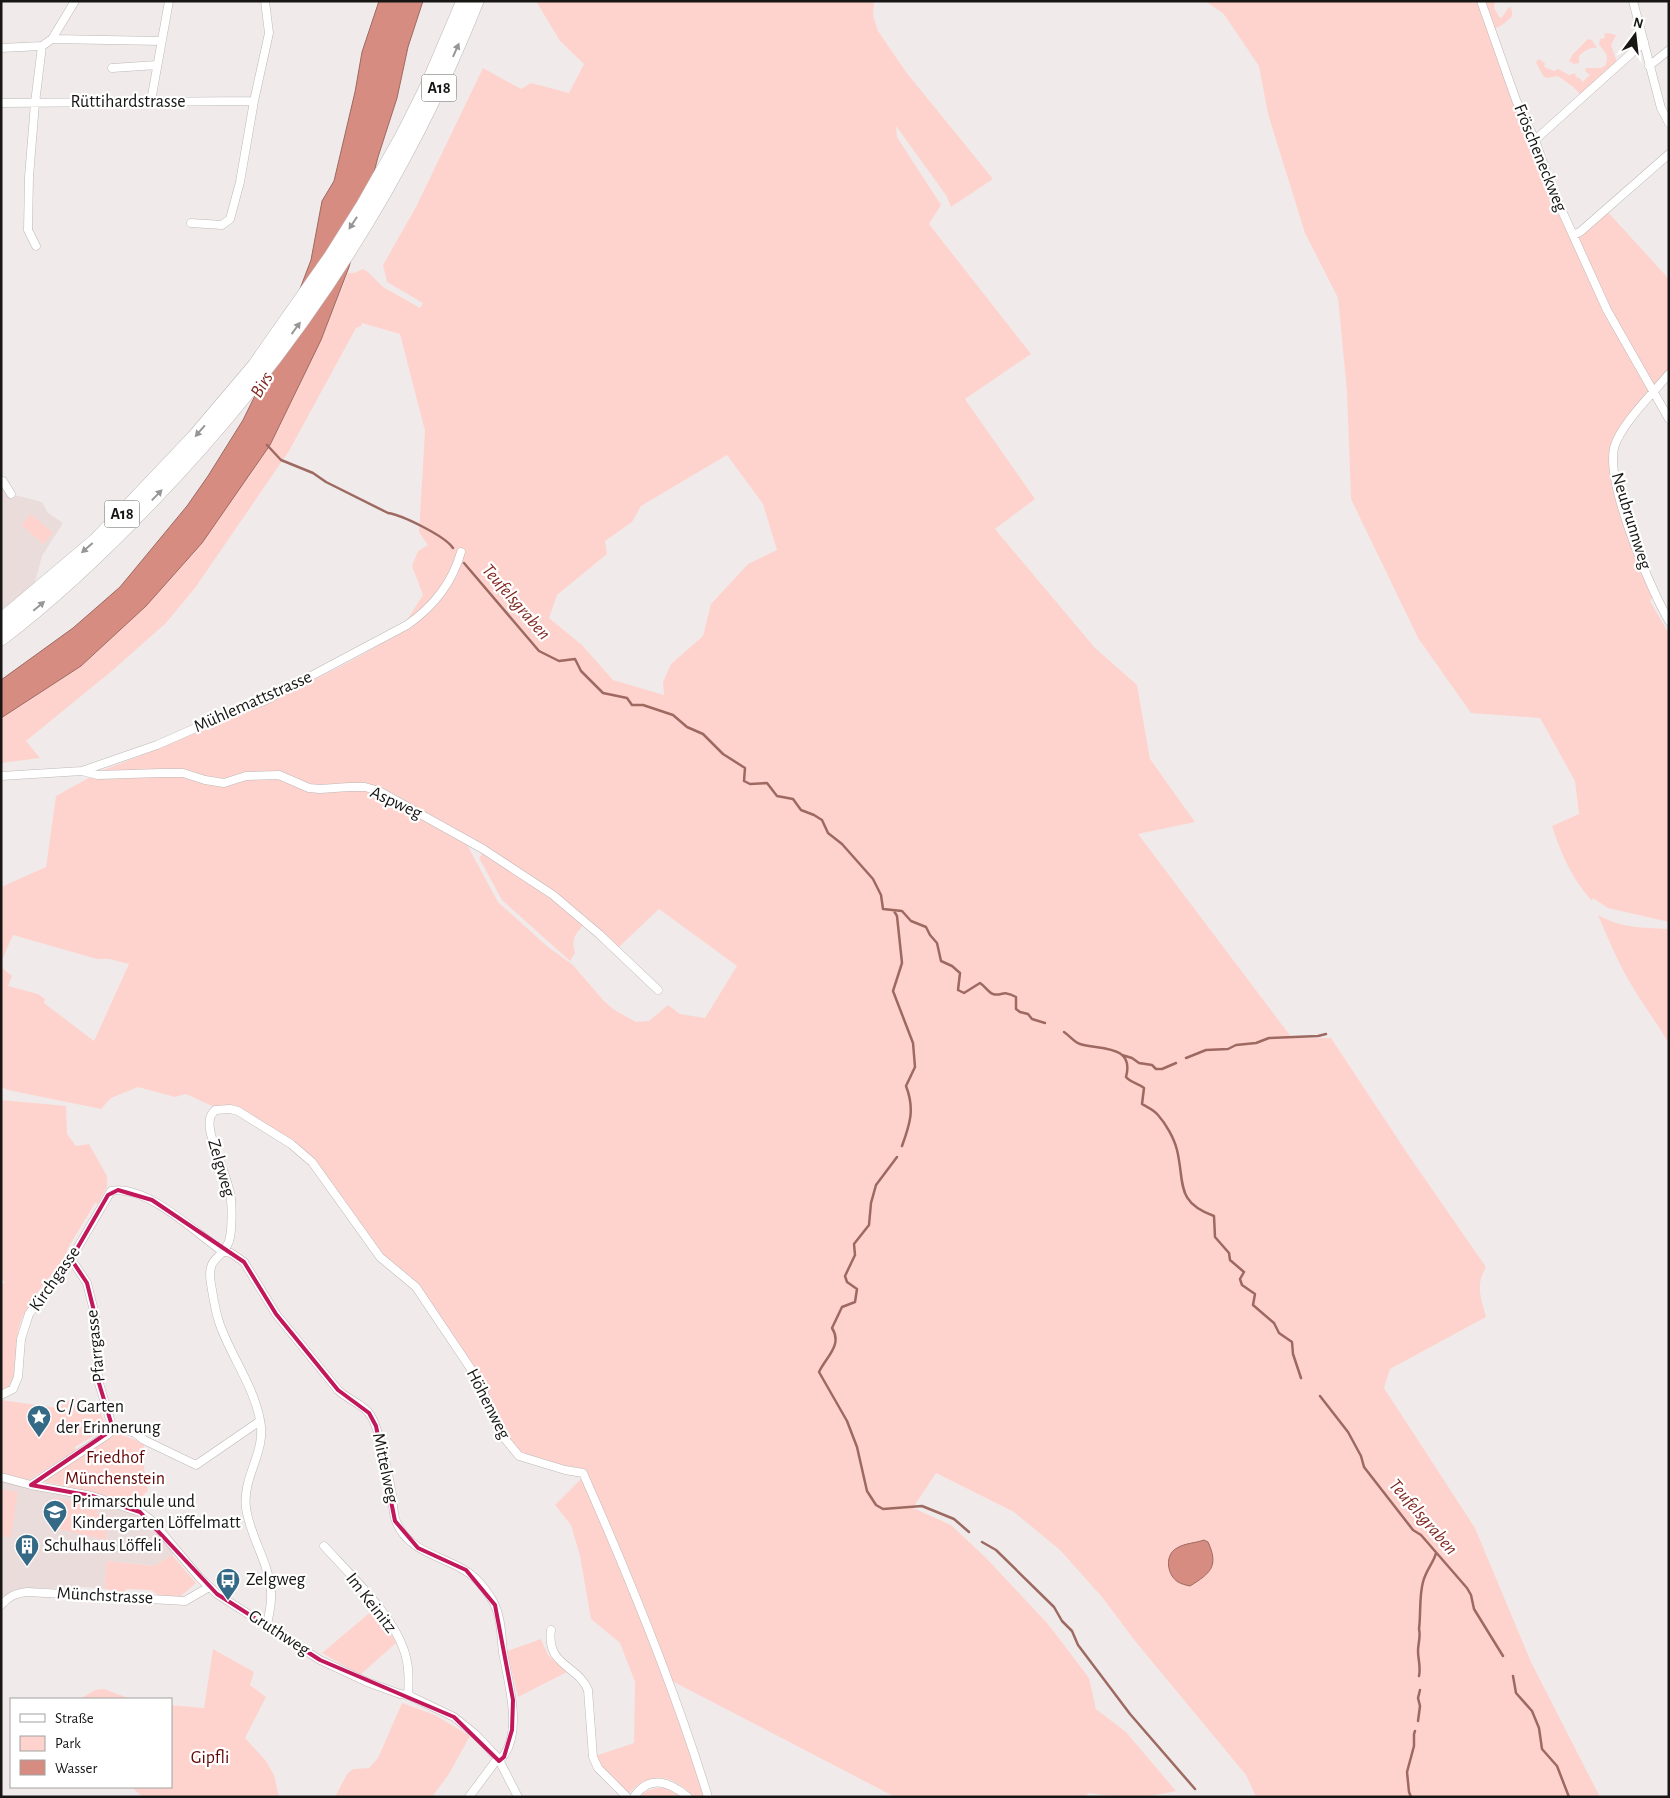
<svg xmlns="http://www.w3.org/2000/svg" width="1670" height="1798" font-family="'Alegreya Sans',sans-serif">
  <style>
    .built { fill: #eadcda }
    .green { fill: #ffd3cd; fill-rule: evenodd }
    .water { fill: #d78c81; stroke: #9d6961 }
    .lines { fill: none; stroke-linecap: round; stroke-linejoin: round }
    .stream { stroke: #9d6961; stroke-width: 2.5 }
    .street-casing { stroke: #bdb8b8; stroke-width: 9 }
    .highway-casing { stroke: #bdb8b8; stroke-width: 16 }
    .street { stroke: #fff; stroke-width: 8 }
    .highway { stroke: #fff; stroke-width: 15 }
    .oneway { fill: #979696 }
    .marked { fill: none; stroke: #c2185b; stroke-width: 4; stroke-linejoin: round }
    .labels { text-anchor: middle; dominant-baseline: central; stroke-width: 4.5; stroke-linejoin: round; paint-order: stroke }
    .shield { fill: #fff; stroke: #5d5c5b; stroke-width: 1 }
    .shield-label { font-size: 16px; font-weight: bold; fill: #171615 }
    .street-label { font-size: 18px; fill: #171615; stroke: #fff }
    .poi-label { font-size: 18px; fill: #171615; stroke: #fff; text-anchor: start }
    .park-label { font-size: 18px; fill: #630606; stroke: #fff }
    .water-label { font-size: 19px; font-style: italic; fill: #822821; stroke: #fff }
  </style>
  <rect width="100%" height="100%" fill="#f0ebea"/>
  <path class="built" d="M 1,481 L 11,494 L 42,502 L 48,513 L 63,523 L 42,556 L 34,585 L 1,610 Z
    M 1,1477 L 92,1496 L 110,1506 L 138,1514 L 175,1553 L 154,1566 L 107,1561 L 105,1589 L 73,1586 L 72,1590 L 45,1588 L 23,1588 L 10,1592 L 5,1596 L 1,1595 Z"/>
  <path class="green" d="M 536,1 L 874,1 L 873,15 L 878,31 L 906,72 L 993,179 L 951,207 L 946,195 L 896,126 L 897,137 L 941,205 L 929,224 L 1031,354 L 965,399 L 1035,499 L 995,529 L 1095,648 L 1137,685 L 1150,759 L 1195,822 L 1138,834 L 1292,1038 L 1331,1038 L 1409,1156 L 1486,1267 C 1475,1286 1481,1297 1486,1317 L 1390,1369 L 1384,1388 L 1475,1528 L 1531,1662 L 1600,1797 L 1256,1797 L 1246,1775 L 1135,1641 L 1102,1597 L 1060,1550 L 1014,1512 L 936,1473 L 913,1508 L 951,1525 L 987,1559 L 1048,1624 L 1089,1678 L 1096,1709 L 1126,1732 L 1176,1791 C 1147,1798 1118,1798 1089,1793 L 1084,1797 L 895,1797 L 672,1681 L 640,1597 L 587,1474 L 519,1456 L 508,1444 L 479,1381 L 416,1287 L 380,1257 L 312,1162 L 238,1111 L 215,1110 L 212,1106 L 186,1094 L 175,1097 L 138,1087 L 111,1098 L 101,1109 L 8,1090 L 1,1087 L 1,967 L 12,976 L 8,986 L 38,994 L 45,999 L 44,1003 L 94,1041 L 129,964 L 109,959 L 97,959 L 13,935 L 1,962 L 1,887 L 46,867 L 56,796 L 103,770 L 158,749 L 296,689 L 349,662 L 398,634 L 423,595 L 412,566 L 418,551 L 428,545 L 419,532 L 425,431 L 400,334 L 362,323 L 361,326 L 356,328 L 289,451 L 195,588 L 166,623 L 113,670 L 26,741 L 40,758 L 1,763 L 1,718 L 81,666 L 146,606 L 202,543 L 270,445 L 321,340 L 348,273 L 354,273 L 363,269 L 368,272 L 383,287 L 420,308 L 423,303 L 387,282 L 383,265 L 416,207 L 483,68 L 521,89 L 531,83 L 569,93 L 584,64 L 560,41 ZM 727,455 L 763,504 L 777,550 L 748,564 L 711,604 L 703,636 L 671,664 L 663,682 L 664,695 L 613,680 L 582,645 L 549,618 L 557,595 L 607,554 L 605,541 L 632,522 L 641,506 ZM 465,841 L 558,895 L 618,948 L 659,909 L 737,966 L 705,1018 L 680,1014 L 668,1005 L 649,1021 L 636,1022 L 613,1009 L 603,1000 L 573,965 L 548,947 L 498,902 Z
    M 1205,1 L 1481,1 L 1573,235 L 1605,209 L 1669,279 L 1669,374 L 1617,439 L 1614,476 L 1654,594 L 1650,601 L 1669,634 L 1669,922 L 1608,908 L 1593,898 L 1592,901 C 1571,877 1562,856 1552,826 L 1579,814 L 1575,781 L 1540,718 L 1471,713 L 1418,638 L 1351,499 L 1347,392 L 1338,298 L 1305,233 L 1268,114 L 1259,66 L 1223,13 Z
    M 1483,1 L 1495,1 L 1494,8 L 1500,18 L 1502,17 L 1508,8 L 1511,7 C 1511,9 1513,13 1512,16 C 1510,20 1498,28 1494,29 Z
    M 1608,33 L 1616,35 L 1611,45 L 1617,62 L 1580,94 L 1572,86 L 1558,76 L 1547,78 L 1543,76 L 1536,62 L 1539,59 L 1545,63 L 1544,67 L 1554,71 L 1558,69 L 1569,75 L 1575,73 L 1576,77 L 1580,78 L 1582,82 L 1590,75 L 1585,71 L 1586,68 L 1600,68 L 1605,66 C 1610,54 1605,54 1599,44 L 1600,39 L 1605,38 L 1604,34 Z
    M 1588,39 L 1592,40 L 1597,48 C 1589,47 1585,51 1579,56 L 1579,63 L 1574,64 L 1569,61 L 1572,55 Z
    M 31,514 L 53,533 L 43,544 L 21,525 Z
    M 484,851 L 544,891 L 584,924 C 575,935 571,938 575,953 L 570,961 L 502,900 L 479,858 Z
    M 1598,915 C 1623,929 1641,927 1669,929 L 1669,1044 C 1655,1019 1637,997 1624,972 C 1614,953 1606,934 1598,915 Z
    M 1,1100 L 66,1106 L 67,1134 L 76,1146 L 89,1144 L 107,1176 L 107,1187 L 98,1204 L 95,1203 L 68,1248 L 64,1259 L 38,1292 L 22,1318 L 18,1331 L 14,1377 L 10,1384 L 1,1393 L 1,1284 L 5,1283 L 1,1278 Z
    M 75,1396 L 86,1414 L 97,1406 L 98,1407 L 105,1423 L 100,1432 L 75,1447 L 76,1450 L 29,1480 L 1,1473 L 1,1400 L 58,1408 Z
    M 116,1433 L 138,1441 L 144,1445 L 144,1468 L 148,1491 L 132,1505 L 92,1492 L 45,1482 L 45,1479 Z
    M 582,1478 L 663,1671 L 704,1792 L 702,1797 L 695,1797 C 672,1776 655,1769 630,1792 L 627,1792 L 603,1769 L 595,1756 L 634,1743 L 635,1682 L 620,1643 L 591,1619 L 580,1556 L 571,1525 L 555,1505 Z
    M 1,1489 L 18,1492 L 11,1537 L 1,1537 Z
    M 55,1498 L 98,1507 L 97,1514 L 106,1516 L 106,1540 L 50,1527 Z
    M 172,1555 L 196,1583 L 180,1597 L 158,1595 L 151,1590 L 127,1589 L 123,1593 L 105,1589 L 106,1561 L 154,1566 Z
    M 373,1610 L 388,1628 L 396,1643 L 360,1675 L 322,1653 Z
    M 541,1639 L 548,1655 L 567,1672 L 518,1697 L 507,1651 Z
    M 213,1649 L 254,1672 L 250,1685 L 266,1697 L 245,1738 L 266,1761 L 274,1775 L 279,1797 L 142,1797 L 132,1787 L 171,1787 L 171,1705 L 204,1708 Z
    M 104,1689 L 131,1699 L 80,1699 L 95,1690 Z
    M 402,1703 L 435,1715 L 470,1736 L 449,1774 L 432,1797 L 335,1797 L 347,1774 L 353,1769 L 369,1768 L 378,1758 Z
    M 656,1788 L 667,1788 L 680,1797 L 640,1797 L 646,1791 Z"/>
  <path class="water" d="M 379,1 L 423,1 L 408,47 L 397,98 L 378,157 L 349,267 L 321,340 L 270,445 L 202,543 L 146,606 L 81,666 L 1,718 L 1,680 L 73,628 L 120,587 L 187,506 L 208,476 L 243,420 L 274,357 L 311,260 L 322,201 L 334,181 L 355,92 L 362,52 Z
    M 1204,1540 L 1208,1542 C 1219,1566 1211,1573 1190,1586 C 1186,1585 1181,1584 1178,1582 C 1167,1575 1164,1555 1177,1548 C 1185,1543 1196,1543 1204,1540 Z"/>
  <g class="lines">
    <path class="stream" d="M 267,445 L 281,460 L 313,473 L 326,482 L 388,513 C 402,515 445,536 453,548
      M 464,563 L 539,651 L 559,661 L 575,659 L 581,671 L 603,693 L 627,698 L 632,705 L 643,705 L 673,715 L 687,727 L 703,734 L 723,754 L 745,768 L 744,781 L 750,784 L 767,783 L 777,796 L 793,799 L 801,810 L 814,815 L 822,820 L 828,833 L 842,844 L 873,879 L 881,895 L 883,909 L 902,911 L 911,921 L 926,927 L 930,935 L 937,943 L 941,961 L 952,966 L 960,973 L 958,990 L 964,993 L 980,983 C 985,986 988,992 993,994 C 1002,997 1002,989 1016,997 L 1016,1009 L 1020,1012 L 1028,1014 L 1032,1019 L 1045,1023
      M 894,911 L 897,916 L 902,963 L 893,991 L 913,1043 L 915,1067 L 906,1086 C 915,1109 910,1124 902,1146
      M 1064,1032 C 1070,1036 1074,1042 1080,1044 C 1099,1050 1135,1044 1126,1077 C 1131,1083 1138,1083 1144,1088 L 1142,1104 C 1147,1107 1154,1110 1158,1115 C 1166,1124 1174,1138 1177,1150 C 1185,1183 1175,1202 1214,1216 L 1215,1237 L 1229,1253 L 1230,1260 L 1244,1272 L 1240,1279 L 1242,1285 L 1255,1294 L 1253,1305 L 1274,1323 L 1279,1333 L 1292,1342 L 1293,1354 L 1301,1378
      M 1122,1055 L 1132,1058 L 1139,1063 L 1152,1065 L 1156,1069 L 1162,1069 L 1176,1063
      M 1186,1058 L 1206,1050 L 1228,1049 L 1236,1045 L 1256,1043 L 1269,1038 L 1318,1036 L 1326,1034
      M 897,1157 L 876,1185 L 871,1203 L 869,1225 L 854,1244 L 855,1255 L 845,1276 L 847,1282 L 857,1289 L 855,1302 L 842,1307 L 832,1328 C 843,1345 826,1357 819,1372 L 847,1421 L 857,1447 L 867,1491 L 876,1505 L 883,1509 L 922,1506 L 954,1519 L 969,1532
      M 1320,1396 L 1348,1432 L 1361,1456 L 1364,1467 L 1413,1530 L 1421,1535 L 1467,1588 L 1471,1595 L 1474,1609 L 1503,1656
      M 982,1542 L 996,1550 L 1054,1607 L 1062,1621 L 1072,1631 L 1078,1645 L 1130,1714 L 1195,1789
      M 1419,1676 C 1421,1667 1418,1659 1418,1651 C 1418,1643 1421,1637 1419,1629 C 1421,1613 1419,1597 1423,1582 C 1426,1570 1434,1562 1436,1553
      M 1513,1676 L 1516,1693 L 1532,1711 L 1539,1728 L 1542,1749 L 1557,1766 L 1569,1797
      M 1418,1721 L 1420,1706 L 1418,1698 L 1420,1690
      M 1411,1797 L 1409,1792 L 1407,1772 L 1414,1746 L 1414,1734 L 1415,1731"/>
    <defs>
      <path id="street" d="M 1481,1 L 1516,100 L 1535,140 L 1553,191 L 1607,310 L 1669,419
        M 1633,1 L 1661,108 L 1669,123
        M 52,39 L 161,41
        M 1,48 L 42,46
        M 1649,66 L 1669,50
        M 112,68 L 157,65
        M 151,101 L 169,1
        M 1,103 L 254,101
        M 1535,140 L 1644,42
        M 191,223 L 222,225 L 230,219 L 240,182 L 254,101 L 269,33 L 265,1
        M 1573,235 L 1580,232 L 1669,154
        M 36,246 L 28,230 L 29,177 L 35,103 L 42,46 L 52,39 L 75,1
        M 1669,374 C 1653,393 1620,425 1614,448 C 1606,485 1650,587 1669,621
        M 1,481 L 3,481 L 11,494
        M 82,771 L 98,775 L 161,773 L 183,773 L 205,780 L 224,783 L 246,776 L 279,775 L 309,788 L 320,789 L 349,787 L 365,787 L 379,791 L 483,849 L 553,895 L 599,934 L 658,990
        M 1,776 L 82,771 L 157,745 L 214,720 L 264,701 L 407,625 C 433,607 452,584 461,552
        M 1,1395 L 13,1389 L 18,1377 L 21,1339 L 29,1314 L 71,1259 L 111,1191 C 146,1184 195,1232 222,1251 L 231,1253 L 244,1262 L 276,1314 L 338,1390 C 347,1399 360,1403 368,1412 C 379,1423 389,1478 392,1495 C 393,1503 393,1514 396,1521 C 410,1558 456,1556 479,1582 C 485,1589 493,1599 496,1608 C 502,1622 501,1637 503,1652 C 508,1682 525,1736 499,1761
        M 112,1426 L 135,1433 L 144,1440 L 196,1465 L 260,1421
        M 1,1477 L 31,1485 L 92,1496 L 140,1512 L 151,1520 L 199,1577 L 217,1594 L 320,1660 L 367,1682 L 400,1694 L 408,1695 L 454,1717 L 475,1734 L 498,1758 L 518,1797
        M 31,1485 L 107,1435 L 111,1431 L 112,1426 L 98,1380 L 95,1315 L 87,1283 L 71,1259
        M 324,1546 C 351,1576 396,1617 406,1657 C 409,1669 409,1682 408,1695
        M 1,1605 C 9,1596 16,1593 28,1592 L 185,1601 L 209,1587
        M 267,1625 C 269,1614 272,1603 271,1592 C 269,1562 250,1537 246,1508 C 242,1476 267,1452 260,1420 C 253,1384 230,1355 219,1322 C 215,1310 213,1296 211,1284 C 206,1255 223,1260 229,1241 C 232,1232 232,1210 231,1200 C 230,1178 206,1137 210,1119 C 210,1115 213,1113 215,1110 L 230,1109 L 238,1111 L 291,1144 L 312,1162 L 380,1257 L 416,1287 L 479,1381 L 501,1434 L 519,1456 L 565,1470 L 583,1473 C 630,1579 674,1686 708,1797
        M 551,1630 C 546,1666 578,1665 588,1690 L 593,1757 L 598,1768 L 627,1797
        M 469,1797 L 498,1758
        M 634,1797 C 650,1773 671,1783 688,1797"/>
      <path id="highway" d="M 1,621 L 97,540 L 194,438 L 255,366 L 332,256 L 364,205 L 403,136 L 427,88 L 464,1
        M 1,638 C 55,597 104,550 150,502 C 291,356 401,190 476,1"/>
    </defs>
    <use href="#street" class="street-casing"/>
    <use href="#highway" class="highway-casing"/>
    <use href="#street" class="street"/>
    <use href="#highway" class="highway"/>
  </g>
  <defs><path id="oneway-solid" d="M-6-.8H1V-3.2L6.5 0L1 3.2V.8H-6Z" transform="scale(1.25)"/></defs>
  <g class="oneway">
    <use href="#oneway-solid" transform="translate(456 50) rotate(-66)"/>
    <use href="#oneway-solid" transform="translate(353 223) rotate(123)"/>
    <use href="#oneway-solid" transform="translate(296 328) rotate(-54)"/>
    <use href="#oneway-solid" transform="translate(200 431) rotate(131)"/>
    <use href="#oneway-solid" transform="translate(157 495) rotate(-46)"/>
    <use href="#oneway-solid" transform="translate(87 548) rotate(139)"/>
    <use href="#oneway-solid" transform="translate(39 606) rotate(-40)"/>
  </g>
  <path class="marked" d="M 118,1190 L 152,1200 L 244,1262 L 276,1314 L 338,1390 L 369,1413 L 376,1426 L 395,1521 L 418,1548 L 466,1570 L 495,1605 L 513,1700 L 512,1730 L 504,1757 L 499,1761 L 454,1717 L 320,1660 L 217,1594 L 140,1512 L 92,1496 L 31,1485 L 113,1429 L 98,1380 L 95,1315 L 87,1283 L 71,1259 L 108,1195 Z"/>
  <defs>
    <symbol id="sight-pin" viewBox="-11 -11 22 30"><path d="M0 17L-7.5 6A9.5 9.5 0 1 1 7.5 6Z" fill="#346a85" stroke="#fff"/><path d="M0-6L1.8-2.2L6-1.7L2.9 1.2L3.7 5.4L0 3.3L-3.7 5.4L-2.9 1.2L-6-1.7L-1.8-2.2Z" fill="#fff"/></symbol>
    <symbol id="school-pin" viewBox="-11 -11 22 30"><path d="M0 17L-7.5 6A9.5 9.5 0 1 1 7.5 6Z" fill="#346a85" stroke="#fff"/><path d="M0-5L7-2L0 1L-7-2ZM-4 1L0 2.5L4 1V4Q0 6-4 4Z" fill="#fff"/></symbol>
    <symbol id="building-pin" viewBox="-11 -11 22 30"><path d="M0 17L-7.5 6A9.5 9.5 0 1 1 7.5 6Z" fill="#346a85" stroke="#fff"/><path d="M-4-6H4V6H1V3H-1V6H-4ZM-2.5-4.3h1.7v1.8h-1.7ZM.8-4.3h1.7v1.8H.8ZM-2.5-1h1.7V.8h-1.7ZM.8-1h1.7V.8H.8Z" fill="#fff"/></symbol>
    <symbol id="bus-pin" viewBox="-11 -11 22 30"><path d="M0 17L-7.5 6A9.5 9.5 0 1 1 7.5 6Z" fill="#346a85" stroke="#fff"/><path d="M-5-6H5V4H4V6H2V4H-2V6H-4V4H-5ZM-3.5-4V0h7V-4ZM-3.5 1.2v1.5H-2V1.2ZM2 1.2v1.5H3.5V1.2Z" fill="#fff"/></symbol>
  </defs>
  <g fill-rule="evenodd">
    <use href="#sight-pin" x="25" y="1403" width="28" height="38"/>
    <use href="#school-pin" x="41" y="1498" width="28" height="38"/>
    <use href="#building-pin" x="13" y="1532" width="28" height="38"/>
    <use href="#bus-pin" x="214" y="1566" width="28" height="38"/>
  </g>
  <g class="labels">
    <g class="shield">
      <rect x="421.5" y="74.5" width="35" height="27" rx="4"/>
      <rect x="104.5" y="500.5" width="35" height="27" rx="4"/>
    </g>
    <g class="shield-label">
      <text x="439" y="88">A18</text>
      <text x="122" y="514">A18</text>
    </g>
    <g class="street-label">
      <text x="128" y="102">Rüttihardstrasse</text>
      <text transform="translate(1540 158) rotate(68)">Fröscheneckweg</text>
      <text transform="translate(1631 521) rotate(73)">Neubrunnweg</text>
      <text transform="translate(253 702) rotate(-24)">Mühlemattstrasse</text>
      <text transform="translate(396 803) rotate(25)">Aspweg</text>
      <text transform="translate(221 1168) rotate(74)">Zelgweg</text>
      <text transform="translate(55 1279) rotate(-55)">Kirchgasse</text>
      <text transform="translate(96 1346) rotate(-96)">Pfarrgasse</text>
      <text transform="translate(488 1404) rotate(63)">Höhenweg</text>
      <text transform="translate(385 1468) rotate(78)">Mittelweg</text>
      <text transform="translate(105 1596) rotate(3)">Münchstrasse</text>
      <text transform="translate(371 1603) rotate(52)">Im Keinitz</text>
      <text transform="translate(279 1633) rotate(33)">Gruthweg</text>
    </g>
    <g class="poi-label">
      <text x="56" y="1407">C / Garten<tspan x="56" dy="21">der Erinnerung</tspan></text>
      <text x="72" y="1502">Primarschule und<tspan x="72" dy="21">Kindergarten Löffelmatt</tspan></text>
      <text x="44" y="1546">Schulhaus Löffeli</text>
      <text x="246" y="1580">Zelgweg</text>
    </g>
    <g class="park-label">
      <text x="115" y="1458">Friedhof<tspan x="115" dy="21">Münchenstein</tspan></text>
      <text x="210" y="1758">Gipfli</text>
    </g>
    <g class="water-label">
      <text transform="translate(262 385) rotate(-59)">Birs</text>
      <text transform="translate(516 602) rotate(49)">Teufelsgraben</text>
      <text transform="translate(1423 1517) rotate(49)">Teufelsgraben</text>
    </g>
  </g>
  <rect width="1670" height="1798" fill="none" stroke="#171615" stroke-width="5"/>
  <rect x="10" y="1698" width="162" height="90" fill="#ffffff" stroke="#a2a2a1"/>
  <rect x="20" y="1714" width="25" height="8" fill="#ffffff" stroke="#a2a2a1"/>
  <text x="55" y="1723" font-size="15" fill="#171615">Straße</text>
  <rect x="20" y="1736" width="25" height="15" fill="#ffd3cd" stroke="#a2a2a1"/>
  <text x="55" y="1748" font-size="15" fill="#171615">Park</text>
  <rect x="20" y="1760" width="25" height="15" fill="#d78c81" stroke="#a2a2a1"/>
  <text x="55" y="1773" font-size="15" fill="#171615">Wasser</text>
  <g transform="translate(1635 35) rotate(15)" stroke="#ffffff" stroke-width="4" paint-order="stroke">
  <path d="M0-4L9 19L0 12L-9 19Z" fill="#171615"/>
  <text y="-8" font-size="14" font-weight="bold" text-anchor="middle" fill="#171615">N</text>
  </g>
</svg>
